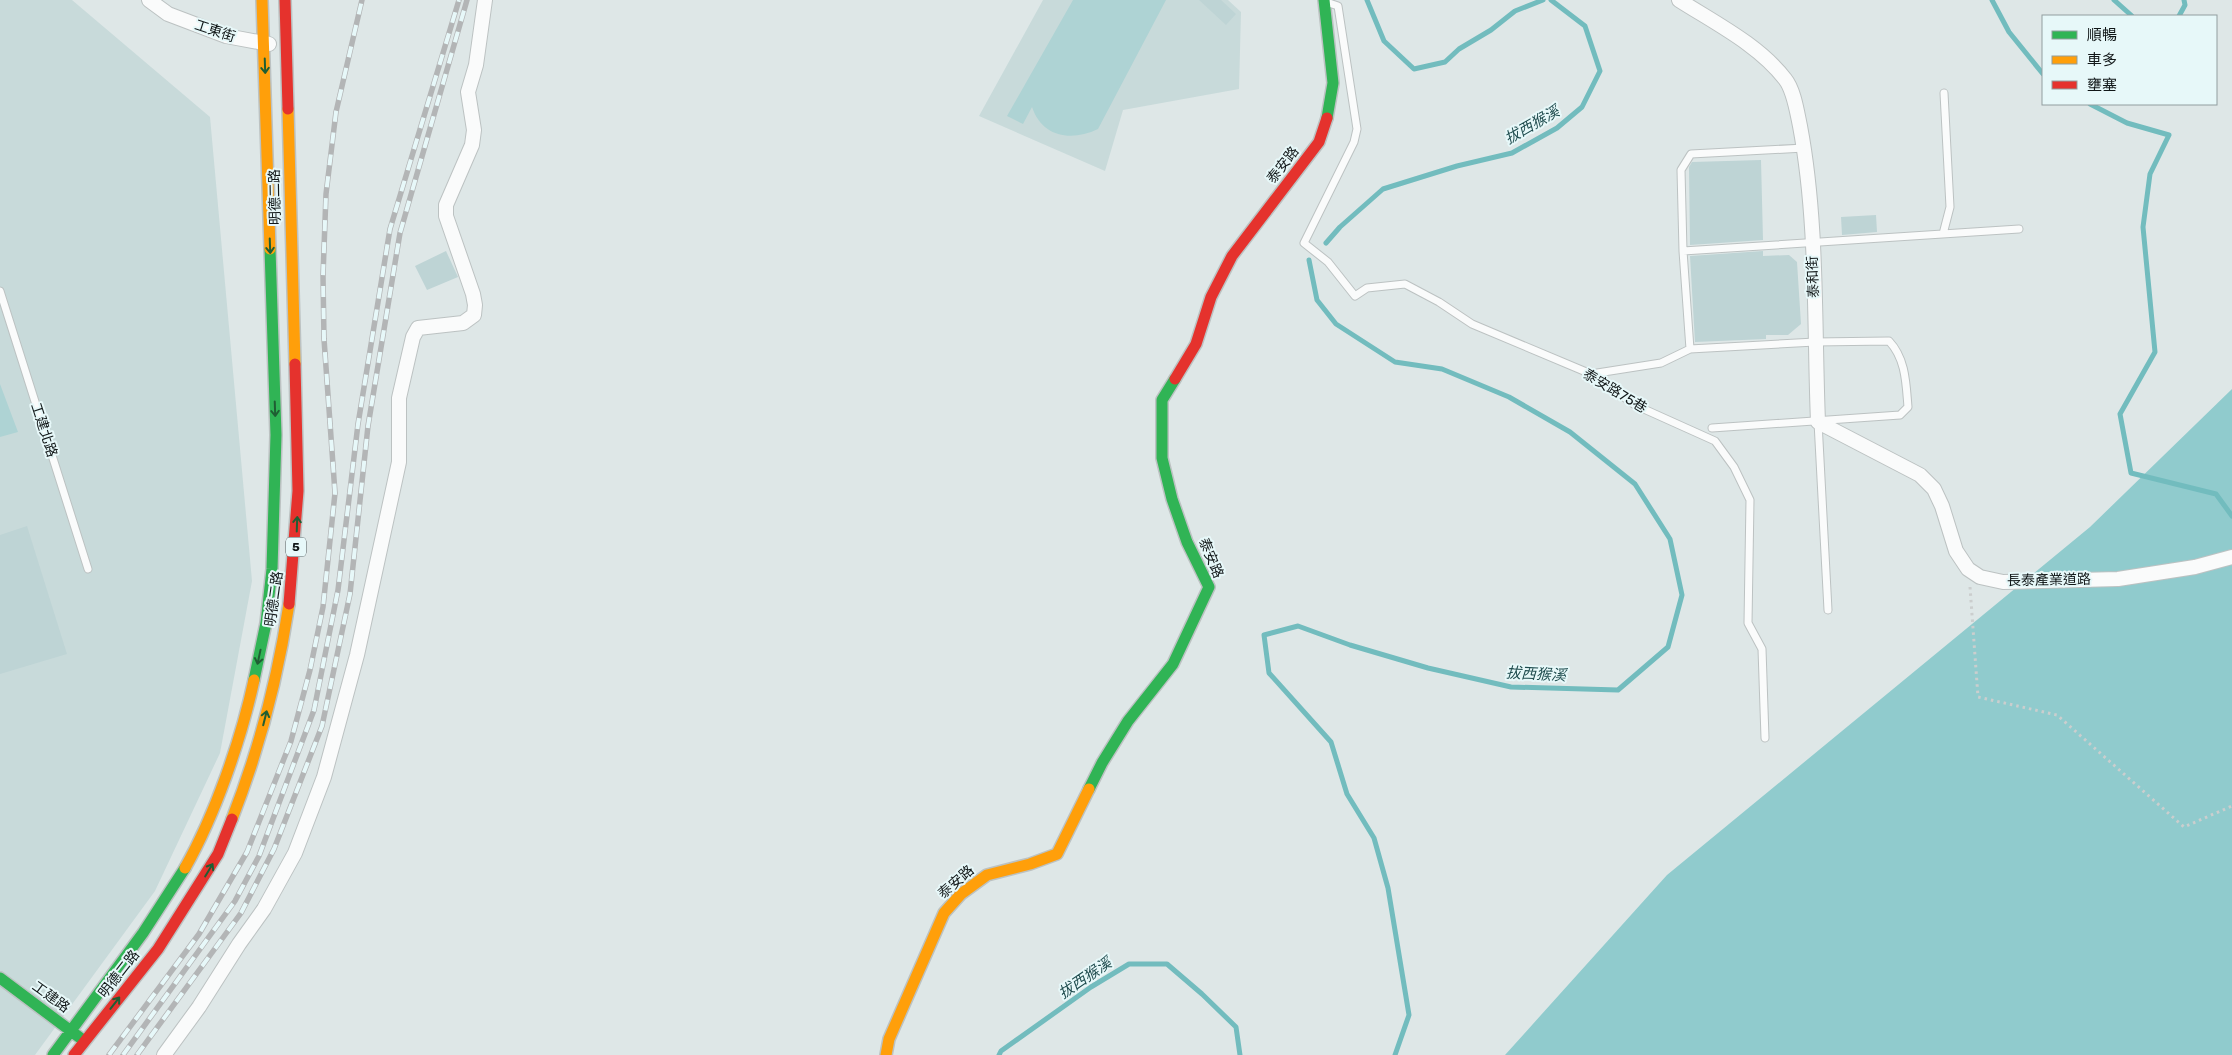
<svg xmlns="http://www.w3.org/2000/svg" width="2232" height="1055" font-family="Rubik,'Noto Sans TC',sans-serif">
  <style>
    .built { fill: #c8dada }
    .green { fill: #aed3d4 }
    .forest { fill: #90cbcd }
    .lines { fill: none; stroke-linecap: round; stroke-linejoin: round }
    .stream { stroke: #72bcbe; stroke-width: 5 }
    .building { fill: #bed4d5 }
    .lane-casing { stroke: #bcc2c2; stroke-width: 9 }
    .street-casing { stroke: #bcc2c2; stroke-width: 16 }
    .fast-casing { stroke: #bcc2c2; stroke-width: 14 }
    .slow-casing { stroke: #bcc2c2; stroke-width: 14 }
    .jam-casing { stroke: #bcc2c2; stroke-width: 14 }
    .path { stroke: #cbcece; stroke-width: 3; stroke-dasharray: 2.5 4; stroke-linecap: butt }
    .lane { stroke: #fafbfb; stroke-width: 7 }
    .street { stroke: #fafbfb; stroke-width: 14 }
    .fast { stroke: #30b455; stroke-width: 11 }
    .slow { stroke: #ff9f0a; stroke-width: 11 }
    .jam { stroke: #e5322d; stroke-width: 11 }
    .rail-casing { stroke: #b3b5b6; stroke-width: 5.5 }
    .rail { stroke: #e7f8f9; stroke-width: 4; stroke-dasharray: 11; stroke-linecap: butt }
    .oneway { stroke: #1f5e33 }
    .labels { text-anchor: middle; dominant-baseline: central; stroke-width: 4; stroke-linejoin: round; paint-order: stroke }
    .shield { fill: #e7f8f9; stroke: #515a5c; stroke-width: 1 }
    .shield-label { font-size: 12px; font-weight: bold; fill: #111718 }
    .street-label { font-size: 14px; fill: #111718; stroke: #e7f8f9 }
    .water-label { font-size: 15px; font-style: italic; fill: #1e4b4d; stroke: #e7f8f9 }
  </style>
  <rect width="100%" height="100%" fill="#dee7e7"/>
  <path class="built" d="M 0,0 L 72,0 L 210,117 L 252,581 L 220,753 L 155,891 L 35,1055 L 0,1055 Z
    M 1043,0 L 1228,0 L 1241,12 L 1239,89 L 1123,110 L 1105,171 L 979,116 Z"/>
  <path class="green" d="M 1073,0 L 1166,0 L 1098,129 C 1071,142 1042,137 1032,107 L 1023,124 L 1007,116 Z
    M 0,384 L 18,432 L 0,437 Z"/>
  <path class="forest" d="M 2232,389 L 2232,1055 L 1505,1055 L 1667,875 L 2090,527 Z"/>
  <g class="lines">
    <path class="stream" d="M 1367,0 L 1384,41 L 1414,69 L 1445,62 L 1459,49 L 1491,30 L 1515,11 L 1543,0
      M 1992,0 L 2009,32 L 2043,74
      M 2114,0 L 2132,16
      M 2179,16 L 2185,5 L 2184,0
      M 2090,104 L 2127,123 L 2169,135 L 2150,174 L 2143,227 L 2155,352 L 2120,414 L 2131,473 L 2216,494 L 2232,516
      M 1326,243 L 1340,227 L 1383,189 L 1457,166 L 1512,153 L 1557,128 L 1582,107 L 1600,71 L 1585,26 L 1551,0
      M 1309,260 L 1317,300 L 1336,324 L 1395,362 L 1442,369 L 1509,397 L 1570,432 L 1635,484 L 1670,539 L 1682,595 L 1668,647 L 1618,690 L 1511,687 L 1428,668 L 1350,645 L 1298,626 L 1264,635 L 1269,673 L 1331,742 L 1347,794 L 1374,838 L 1388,888 L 1409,1015 L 1395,1055
      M 999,1055 L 1001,1051 L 1091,987 L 1129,964 L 1167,964 L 1202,994 L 1236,1027 L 1240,1055"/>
  </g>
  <path class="building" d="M 1199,0 L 1221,0 L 1236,14 L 1226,25 Z
    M 1761,160 L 1763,240 L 1690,245 L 1689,167 L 1692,162 Z
    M 1876,215 L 1877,232 L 1842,235 L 1841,217 Z
    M 446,251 L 458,277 L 427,290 L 415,266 Z
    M 1763,251 L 1763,256 L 1789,255 L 1797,262 L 1801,324 L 1788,335 L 1766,335 L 1766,339 L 1695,342 L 1690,256 Z
    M 27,526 L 67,654 L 0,674 L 0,535 Z"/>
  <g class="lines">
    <defs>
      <path id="lane" d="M 1326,2 L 1338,6 L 1357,129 L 1354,142 L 1304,243 L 1328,262 L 1355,296 L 1367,288 L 1405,284 L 1439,302 L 1472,324 L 1591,374 L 1635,405 L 1715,441 L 1734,467 L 1750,500 L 1748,623 L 1762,649 L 1765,738
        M 1943,234 L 1950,207 L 1944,93
        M 1683,251 L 2019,229
        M 0,291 L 88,569
        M 1690,349 L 1683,251 L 1681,170 L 1691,154 L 1804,148
        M 1591,374 L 1661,363 L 1690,349 L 1815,342 L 1889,341 C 1906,359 1906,384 1908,407 L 1900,415 L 1712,428
        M 1818,422 L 1828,610"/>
      <path id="street" d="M 149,0 L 168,14 L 226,36 L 269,44
        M 1679,0 C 1715,23 1759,45 1785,79 C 1794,90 1797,112 1800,126 C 1818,222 1814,324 1818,422 L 1920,475 L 1934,489 L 1942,506 L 1956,551 L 1968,569 L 1980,577 L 2003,582 L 2118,579 L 2195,567 L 2232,557
        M 164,1055 L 199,1007 L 239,944 L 264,909 L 295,853 L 324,777 L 357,655 L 399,462 L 399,398 L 413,337 L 418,328 L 463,323 L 474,315 L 475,305 L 473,294 L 446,216 L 446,205 L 472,145 L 474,130 L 468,92 L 476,65 L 485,0"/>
      <path id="fast" d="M 1324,0 L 1333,83 L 1327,118
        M 254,680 L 266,623 L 272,569 L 276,435 L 270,249
        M 1089,789 L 1102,763 L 1128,721 L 1173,664 L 1209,587 L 1187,542 L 1172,499 L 1162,458 L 1162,400 L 1175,379
        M 0,978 L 83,1040
        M 53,1055 L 143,933 L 185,868"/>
      <path id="slow" d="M 262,0 L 270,249
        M 288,109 L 295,364
        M 232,819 C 259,750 278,677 289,604
        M 185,868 C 215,815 241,740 254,680
        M 886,1055 L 889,1039 L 944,913 L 961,894 L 987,875 L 1030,864 L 1057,854 L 1089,789"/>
      <path id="jam" d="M 285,0 L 288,109
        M 1175,379 L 1196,344 L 1211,297 L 1232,256 L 1319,142 L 1327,118
        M 289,604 L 298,491 L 295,364
        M 74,1055 L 158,949 L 218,854 L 232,819"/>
    </defs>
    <use href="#lane" class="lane-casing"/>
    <use href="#street" class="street-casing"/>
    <use href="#fast" class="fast-casing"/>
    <use href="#slow" class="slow-casing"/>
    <use href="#jam" class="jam-casing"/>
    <path class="path" d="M 1970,587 L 1978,697 L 2057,715 L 2184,827 L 2232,806"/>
    <use href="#lane" class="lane"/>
    <use href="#street" class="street"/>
    <use href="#fast" class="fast"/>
    <use href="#slow" class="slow"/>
    <use href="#jam" class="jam"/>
    <defs>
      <path id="rail" d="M 109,1055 L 199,934 L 247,852 L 291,741 L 310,670 L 323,607 L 335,493 L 324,339 L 323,276 L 326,194 L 336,112 L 362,0
        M 123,1055 L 235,901 L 259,856 L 314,710 L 338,590 L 358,424 L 390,229 L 459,0
        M 137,1055 L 241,913 L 274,849 L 322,726 L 350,594 L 368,426 L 400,233 L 467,0"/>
    </defs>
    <use href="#rail" class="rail-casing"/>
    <use href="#rail" class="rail"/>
  </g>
  <defs><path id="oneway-shaft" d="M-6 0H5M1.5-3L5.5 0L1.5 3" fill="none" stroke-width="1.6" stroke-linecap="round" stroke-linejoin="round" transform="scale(1.25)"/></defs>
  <g class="oneway">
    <use href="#oneway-shaft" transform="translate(265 66) rotate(88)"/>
    <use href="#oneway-shaft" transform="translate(270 246) rotate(88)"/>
    <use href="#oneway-shaft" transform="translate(275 409) rotate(88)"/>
    <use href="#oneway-shaft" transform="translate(297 524) rotate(-88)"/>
    <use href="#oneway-shaft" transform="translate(259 657) rotate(102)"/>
    <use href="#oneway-shaft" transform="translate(265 718) rotate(-76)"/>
    <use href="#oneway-shaft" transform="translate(209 870) rotate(-59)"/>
    <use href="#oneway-shaft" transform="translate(115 1003) rotate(-52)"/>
  </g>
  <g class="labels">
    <rect class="shield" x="286" y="537.5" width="20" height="19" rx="4"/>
    <g class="shield-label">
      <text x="296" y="547">5</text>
    </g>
    <g class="street-label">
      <text transform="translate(215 31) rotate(18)">工東街</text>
      <text transform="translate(1283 165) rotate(-52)">泰安路</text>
      <text transform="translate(275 197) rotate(-91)">明德二路</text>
      <text transform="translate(1813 277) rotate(-92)">泰和街</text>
      <text transform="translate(1615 391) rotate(31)">泰安路75巷</text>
      <text transform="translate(44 430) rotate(72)">工建北路</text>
      <text transform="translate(1211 558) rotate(67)">泰安路</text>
      <text transform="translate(2049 580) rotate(-1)">長泰產業道路</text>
      <text transform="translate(274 599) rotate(-82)">明德二路</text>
      <text transform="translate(956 882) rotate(-41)">泰安路</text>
      <text transform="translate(119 974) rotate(-52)">明德二路</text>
      <text transform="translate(51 997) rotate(36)">工建路</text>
    </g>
    <g class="water-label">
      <text transform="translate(1532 125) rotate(-30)">拔西猴溪</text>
      <text transform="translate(1536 674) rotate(3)">拔西猴溪</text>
      <text transform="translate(1085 978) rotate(-34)">拔西猴溪</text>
    </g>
  </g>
  <rect x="2042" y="15" width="175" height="90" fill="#e7f8f9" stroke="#919e9f"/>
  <rect x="2052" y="31" width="25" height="8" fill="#30b455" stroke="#919e9f"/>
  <text x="2087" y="40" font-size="15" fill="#111718">順暢</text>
  <rect x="2052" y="56" width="25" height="8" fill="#ff9f0a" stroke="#919e9f"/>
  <text x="2087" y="65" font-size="15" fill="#111718">車多</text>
  <rect x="2052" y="81" width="25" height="8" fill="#e5322d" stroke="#919e9f"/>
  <text x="2087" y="90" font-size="15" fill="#111718">壅塞</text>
</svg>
